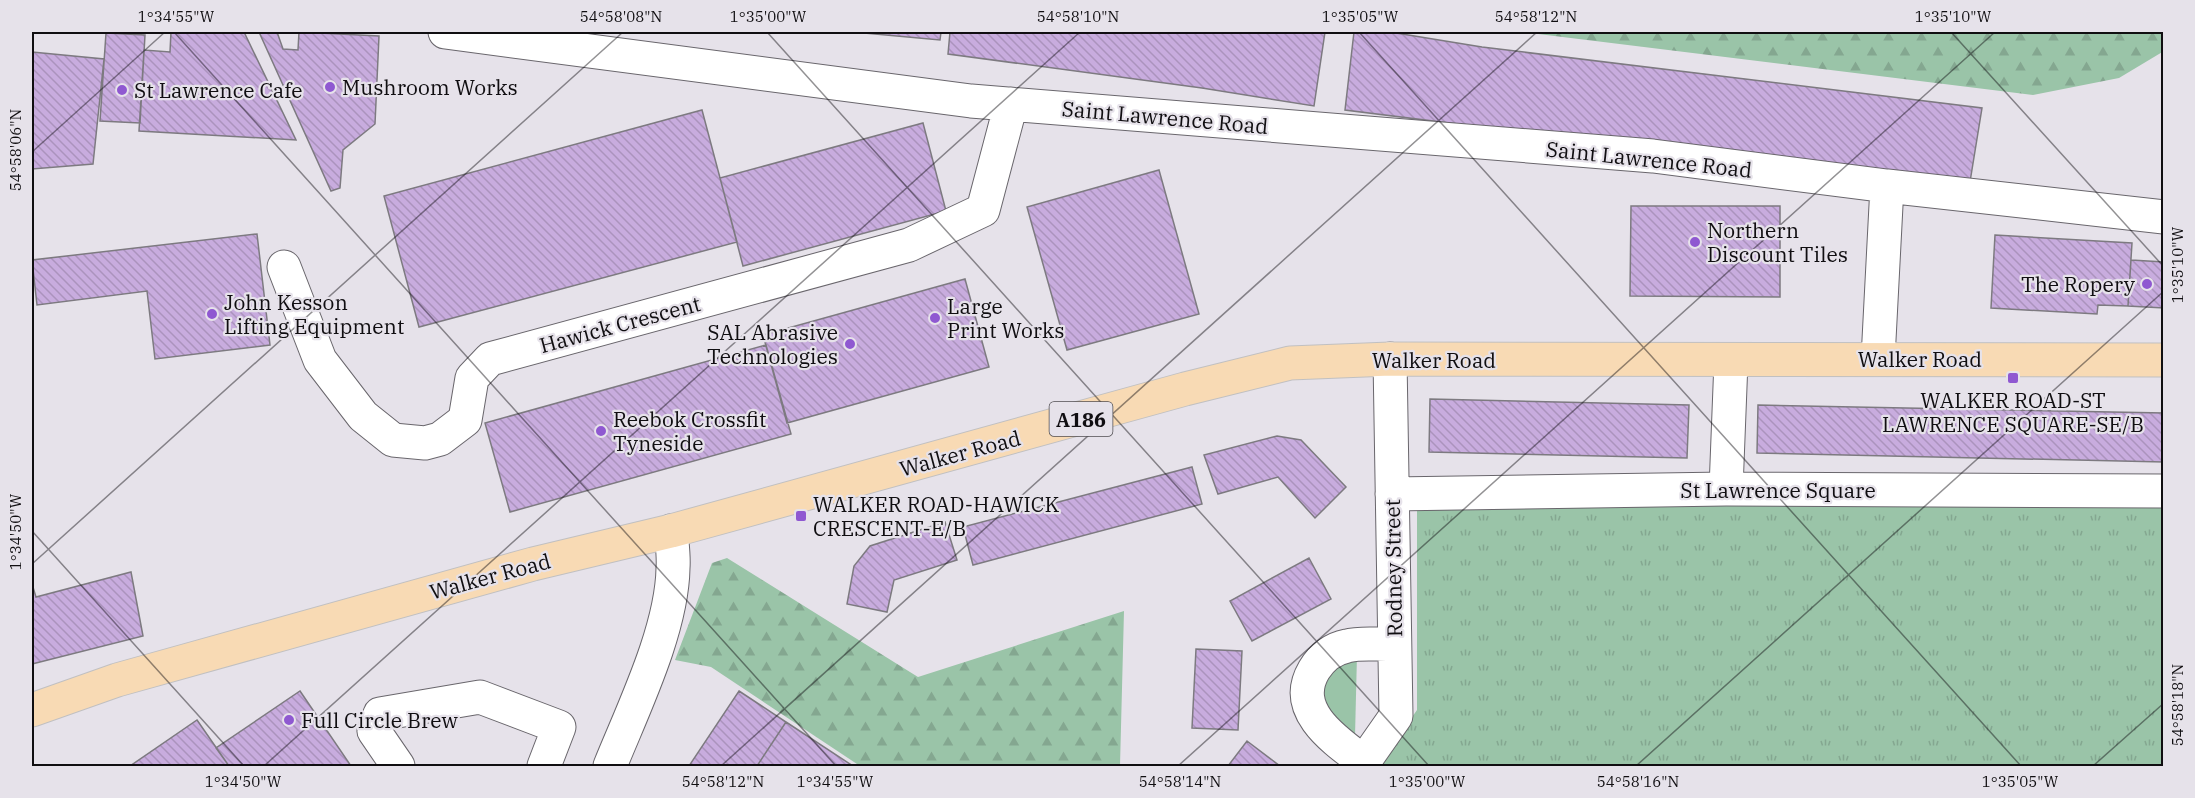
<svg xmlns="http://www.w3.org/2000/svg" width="2195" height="798" font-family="'IBM Plex Serif',serif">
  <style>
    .grass { fill: #9ac4a8 }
    .forest { fill: url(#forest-firs) }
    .park { fill: url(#park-tufts) }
    .building { fill: url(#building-back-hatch); stroke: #7d7a80; stroke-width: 1.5 }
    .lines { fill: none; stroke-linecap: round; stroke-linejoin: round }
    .minor-casing { stroke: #69666c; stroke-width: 35 }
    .major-casing { stroke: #c1c0c1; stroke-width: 35 }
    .minor { stroke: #fff; stroke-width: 33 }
    .major { stroke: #f8dab4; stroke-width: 33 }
    .ticks { fill: none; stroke: #100e11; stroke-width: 1.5; stroke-opacity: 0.45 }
    .poi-dot { fill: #8f58d1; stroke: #e6e2ea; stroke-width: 2 }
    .labels { text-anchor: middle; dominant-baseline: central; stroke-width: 4.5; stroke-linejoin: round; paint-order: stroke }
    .shield { fill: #e6e2ea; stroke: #504e52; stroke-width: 1.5 }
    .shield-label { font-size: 20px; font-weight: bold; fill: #100e11 }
    .poi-label { font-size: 21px; fill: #100e11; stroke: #e6e2ea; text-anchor: start }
    .street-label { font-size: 21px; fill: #100e11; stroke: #e6e2ea }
    .neatline { fill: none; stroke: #100e11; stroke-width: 2 }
    .ticks-label { font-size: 15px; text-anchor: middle; fill: #100e11 }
  </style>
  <defs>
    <pattern id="forest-firs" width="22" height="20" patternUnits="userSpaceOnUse" patternTransform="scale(1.5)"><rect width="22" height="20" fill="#9ac4a8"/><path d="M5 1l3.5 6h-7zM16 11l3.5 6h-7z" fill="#84a790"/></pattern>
    <pattern id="park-tufts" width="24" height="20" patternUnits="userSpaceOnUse" patternTransform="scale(1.5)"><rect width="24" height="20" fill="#9ac4a8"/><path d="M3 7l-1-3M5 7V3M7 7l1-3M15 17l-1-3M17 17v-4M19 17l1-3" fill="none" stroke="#84a790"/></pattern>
    <pattern id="building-back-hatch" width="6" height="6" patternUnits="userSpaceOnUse" patternTransform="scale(1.5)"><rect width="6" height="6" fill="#c8acde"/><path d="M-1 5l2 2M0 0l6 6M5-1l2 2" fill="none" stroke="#ab93bd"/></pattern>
  </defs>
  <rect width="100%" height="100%" fill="#e6e2ea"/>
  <path class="grass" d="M 1357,655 L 1355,736 L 1325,720 L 1322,673 Z"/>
  <path class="forest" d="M 1522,32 L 1930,32 C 2008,36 2086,32 2163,32 L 2164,51 L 2119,78 L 2033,95 Z
    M 727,558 L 918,677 L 1124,611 L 1120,766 L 860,766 L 711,667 L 675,660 L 712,563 Z"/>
  <path class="park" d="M 1417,504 L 2163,508 L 2163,766 L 1378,766 L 1417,710 Z"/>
  <path class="building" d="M 171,32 L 244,32 L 296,140 L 139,131 L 144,50 L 170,52 Z
    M 259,32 L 277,32 L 283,49 L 298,50 L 299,32 L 379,36 L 375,124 L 343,150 L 340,188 L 331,191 Z
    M 853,32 L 941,32 L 940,40 Z
    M 950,32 L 1325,32 L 1314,106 L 1202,88 L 948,54 Z
    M 1354,32 L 1390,32 L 1482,47 L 1982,108 L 1969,188 L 1345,110 Z
    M 106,33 L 145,35 L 140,123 L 100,121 Z
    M 32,52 L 104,59 L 93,164 L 32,169 Z
    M 702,110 L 737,242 L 419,327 L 384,196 Z
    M 923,123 L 946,211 L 743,266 L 720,178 Z
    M 1159,170 L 1199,314 L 1067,350 L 1027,207 Z
    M 1631,206 L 1780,206 L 1780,297 L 1630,296 Z
    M 257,234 L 270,345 L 155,359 L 147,291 L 37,305 L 32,260 Z
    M 1995,235 L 2132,243 L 2128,306 L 2098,305 L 2097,314 L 1991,308 Z
    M 2131,260 L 2164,262 L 2164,308 L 2128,306 Z
    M 965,279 L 989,367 L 787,423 L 763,335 Z
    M 766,345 L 791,434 L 510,512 L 485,423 Z
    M 1430,399 L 1689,405 L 1687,458 L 1429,452 Z
    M 1758,405 L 2164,413 L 2164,462 L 1757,453 Z
    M 1277,436 L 1301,440 L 1346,487 L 1315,518 L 1278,477 L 1218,494 L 1204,455 Z
    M 1192,467 L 1202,504 L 973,565 L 963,527 Z
    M 945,522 L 957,560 L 894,580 L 887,612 L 847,604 L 854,566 L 870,546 Z
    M 1309,558 L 1331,599 L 1252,641 L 1230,601 Z
    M 131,572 L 143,636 L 32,664 L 32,584 L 36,597 Z
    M 1196,649 L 1242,651 L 1238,730 L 1192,728 Z
    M 300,691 L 351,766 L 229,766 L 216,748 Z
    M 739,691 L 786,722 L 757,766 L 689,766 Z
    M 197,720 L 229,766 L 130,766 Z
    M 786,722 L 853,766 L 757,766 Z
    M 1247,741 L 1280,766 L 1228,766 Z"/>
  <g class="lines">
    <defs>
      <path id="minor" d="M 445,32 L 971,101 L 1653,156 L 1887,186 L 1878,359
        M 1887,186 L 2164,217
        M 284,267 L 320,360 L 363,416 L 393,440 L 425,443 L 440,439 L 465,420 L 472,378 L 490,359 L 909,245 L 983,210 L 1011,104
        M 1726,489 L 1731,361
        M 1392,494 L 1726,489 L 2164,491
        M 1364,762 C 1336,741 1290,711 1314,670 C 1322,657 1332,649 1347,646 C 1361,642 1379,645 1394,644
        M 398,766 L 374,731 L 380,714 L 480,697 L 559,727 L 544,766
        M 610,766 C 633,709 672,630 673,568 C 674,556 672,544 671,531
        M 1361,766 L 1396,716 L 1390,359"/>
      <path id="major" d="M 32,710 L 117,680 L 533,564 L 671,531 L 1185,389 L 1290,363 L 1390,359 L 2164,360"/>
    </defs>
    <use href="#minor" class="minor-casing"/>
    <use href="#major" class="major-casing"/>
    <use href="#minor" class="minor"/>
    <use href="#major" class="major"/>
  </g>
  <path class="ticks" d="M 174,32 L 836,766M 767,32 L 1429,766M 1359,32 L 2021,766M 1951,32 L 2164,267M 32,152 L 165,32M 32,531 L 244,766M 32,564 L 623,32M 264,766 L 1080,32M 721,766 L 1537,32M 1178,766 L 1995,32M 1636,766 L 2164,291M 2093,766 L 2164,703"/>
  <g class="poi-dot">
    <circle cx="330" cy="87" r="6"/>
    <circle cx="122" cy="90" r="6"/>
    <circle cx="1695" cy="242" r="6"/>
    <circle cx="2147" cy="284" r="6"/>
    <circle cx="212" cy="314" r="6"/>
    <circle cx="935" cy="318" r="6"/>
    <circle cx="850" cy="344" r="6"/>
    <rect x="2007" y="372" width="12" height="12" rx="3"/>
    <circle cx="601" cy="431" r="6"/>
    <rect x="795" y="510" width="12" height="12" rx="3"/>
    <circle cx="289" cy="720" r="6"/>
  </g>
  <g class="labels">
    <rect class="shield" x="1049.5" y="402" width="63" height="34" rx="4.5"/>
    <g class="shield-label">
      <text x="1081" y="419">A186</text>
    </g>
    <g class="poi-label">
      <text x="342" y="87">Mushroom Works</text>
      <text x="134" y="90">St Lawrence Cafe</text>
      <text x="1707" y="230">Northern<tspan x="1707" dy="24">Discount Tiles</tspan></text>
      <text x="2135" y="284" text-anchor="end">The Ropery</text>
      <text x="224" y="302">John Kesson<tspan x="224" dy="24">Lifting Equipment</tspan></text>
      <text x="947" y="306">Large<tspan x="947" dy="24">Print Works</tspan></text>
      <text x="838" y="332" text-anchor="end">SAL Abrasive<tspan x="838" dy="24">Technologies</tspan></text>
      <text x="2013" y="400" text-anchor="middle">WALKER ROAD-ST<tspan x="2013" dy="24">LAWRENCE SQUARE-SE/B</tspan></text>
      <text x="613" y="419">Reebok Crossfit<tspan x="613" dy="24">Tyneside</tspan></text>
      <text x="813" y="504">WALKER ROAD-HAWICK<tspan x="813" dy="24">CRESCENT-E/B</tspan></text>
      <text x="301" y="720">Full Circle Brew</text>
    </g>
    <g class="street-label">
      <text transform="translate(1165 117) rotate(5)">Saint Lawrence Road</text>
      <text transform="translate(1649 159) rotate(6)">Saint Lawrence Road</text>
      <text transform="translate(620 324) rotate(-15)">Hawick Crescent</text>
      <text x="1920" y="359">Walker Road</text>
      <text x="1434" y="360">Walker Road</text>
      <text transform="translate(960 453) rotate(-15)">Walker Road</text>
      <text x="1778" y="490">St Lawrence Square</text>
      <text transform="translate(1393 568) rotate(-91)">Rodney Street</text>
      <text transform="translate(490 576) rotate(-15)">Walker Road</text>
    </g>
  </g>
  <rect width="2195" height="798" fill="none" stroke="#e6e2ea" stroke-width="66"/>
  <rect x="33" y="33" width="2129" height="732" class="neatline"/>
  <g class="ticks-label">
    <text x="176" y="22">1°34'55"W</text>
    <text x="621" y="22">54°58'08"N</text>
    <text x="768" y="22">1°35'00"W</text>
    <text x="1078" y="22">54°58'10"N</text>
    <text x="1360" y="22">1°35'05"W</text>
    <text x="1536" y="22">54°58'12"N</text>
    <text x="1953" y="22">1°35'10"W</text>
    <text transform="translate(16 150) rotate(-90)" y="5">54°58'06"N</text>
    <text transform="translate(2178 265) rotate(-90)" y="5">1°35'10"W</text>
    <text transform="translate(16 532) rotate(-90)" y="5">1°34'50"W</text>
    <text transform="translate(2178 705) rotate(-90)" y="5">54°58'18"N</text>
    <text x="243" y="787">1°34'50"W</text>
    <text x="723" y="787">54°58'12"N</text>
    <text x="835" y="787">1°34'55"W</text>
    <text x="1180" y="787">54°58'14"N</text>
    <text x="1427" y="787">1°35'00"W</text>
    <text x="1638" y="787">54°58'16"N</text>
    <text x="2020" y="787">1°35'05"W</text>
  </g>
</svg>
